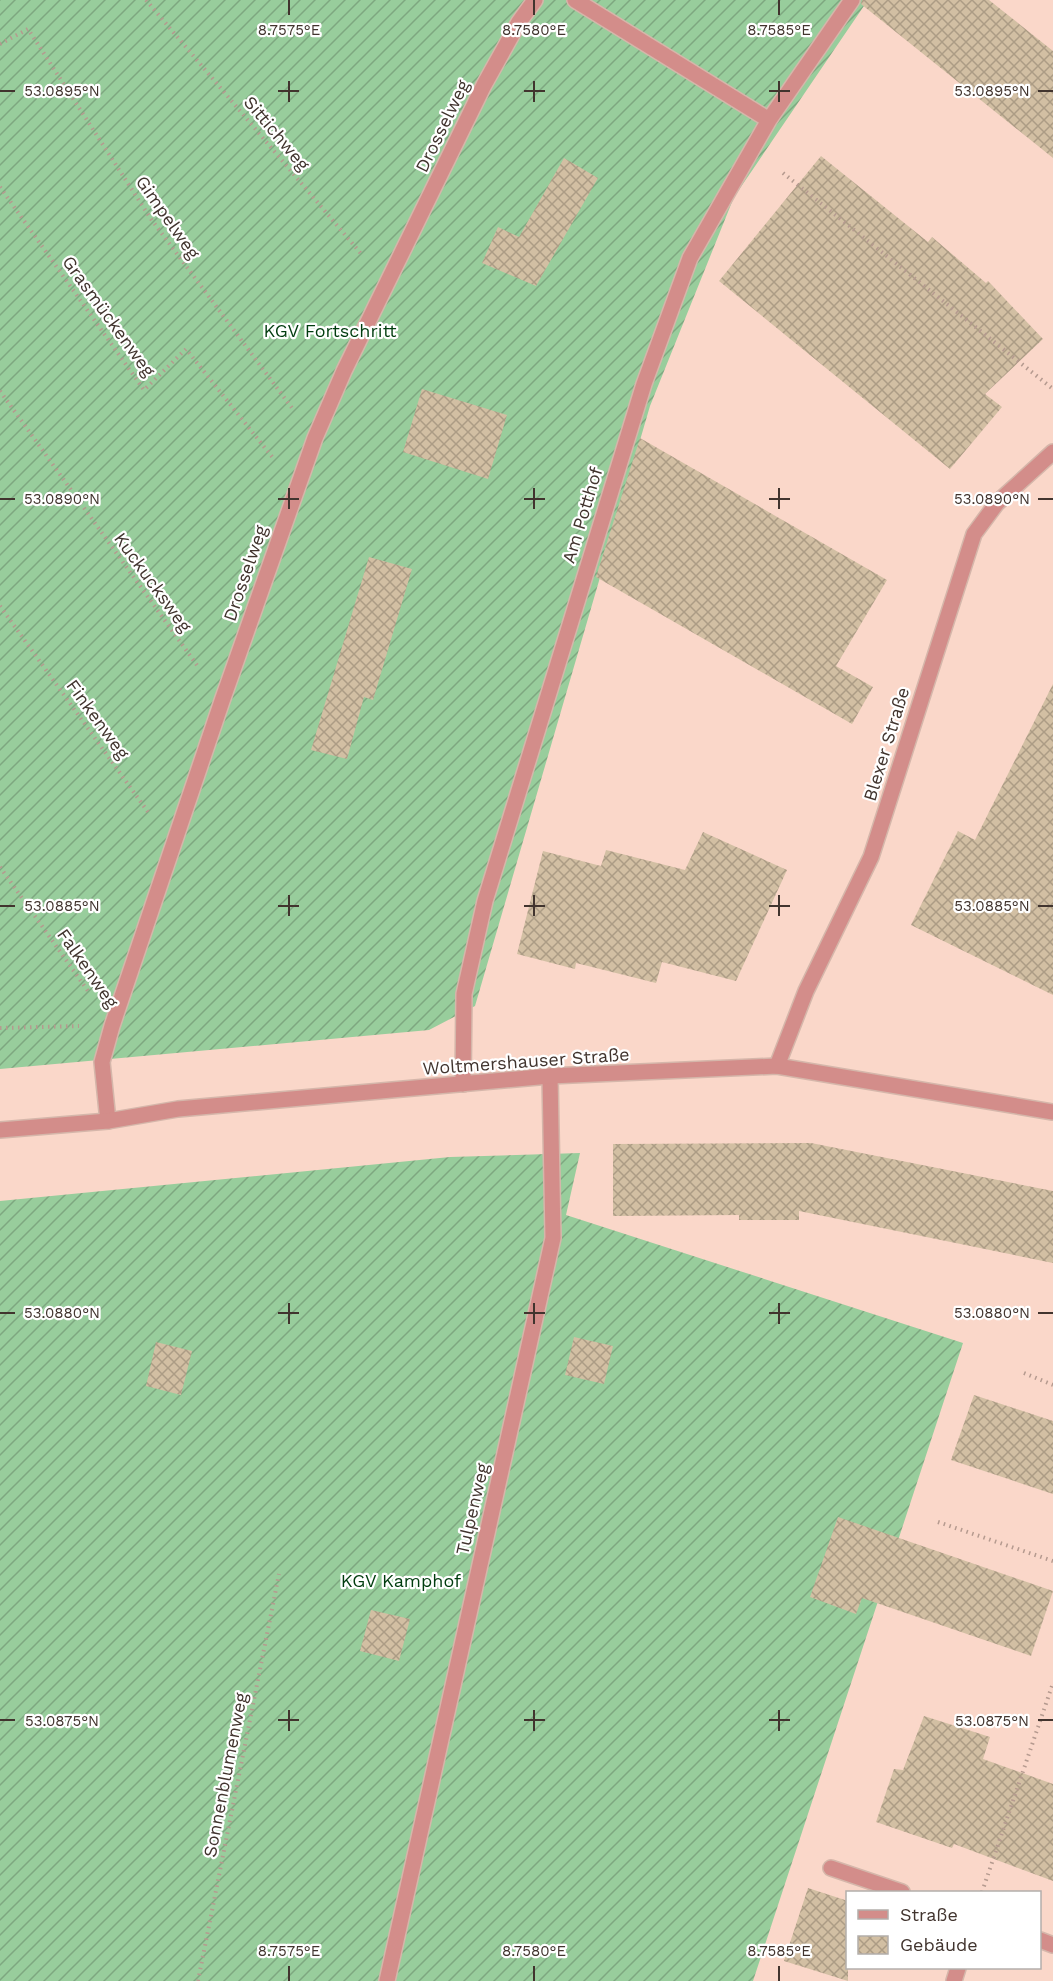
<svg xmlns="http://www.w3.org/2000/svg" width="1053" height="1981" font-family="'Work Sans',sans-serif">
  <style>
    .garden { fill: url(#garden-furrows) }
    .building { fill: url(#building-cross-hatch) }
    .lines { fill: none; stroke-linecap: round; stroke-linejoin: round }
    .service-casing { stroke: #d5b6aa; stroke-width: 18 }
    .minor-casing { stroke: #d5b6aa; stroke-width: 18 }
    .tertiary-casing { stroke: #d5b6aa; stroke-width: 18 }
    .path { stroke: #b59a8f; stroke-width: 4; stroke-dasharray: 1.5 4.5; stroke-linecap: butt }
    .service { stroke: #d38d8a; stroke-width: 15 }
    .minor { stroke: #d38d8a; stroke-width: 15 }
    .tertiary { stroke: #d38d8a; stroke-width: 15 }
    .ticks { fill: none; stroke: #41342e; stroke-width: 2 }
    .labels { text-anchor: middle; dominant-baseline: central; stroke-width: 4.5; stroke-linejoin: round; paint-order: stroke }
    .street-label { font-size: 18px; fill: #41342e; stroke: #fff }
    .park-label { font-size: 18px; fill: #003c0e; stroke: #fff }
    .ticks-label { font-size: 15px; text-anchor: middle; fill: #41342e; stroke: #fff; stroke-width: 4.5; stroke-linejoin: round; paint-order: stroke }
  </style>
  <defs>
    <pattern id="garden-furrows" width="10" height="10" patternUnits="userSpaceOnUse" patternTransform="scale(1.5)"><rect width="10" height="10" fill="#98cd9c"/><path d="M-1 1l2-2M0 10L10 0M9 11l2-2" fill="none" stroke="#7ea780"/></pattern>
    <pattern id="building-cross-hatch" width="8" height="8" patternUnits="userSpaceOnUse" patternTransform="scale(1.5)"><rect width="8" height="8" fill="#d2bfa3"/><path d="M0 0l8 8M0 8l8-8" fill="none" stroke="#ac9c85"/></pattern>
  </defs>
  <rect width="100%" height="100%" fill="#fad7c9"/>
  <path class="garden" d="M 0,0 L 868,0 L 734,197 L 650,406 L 475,1006 L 429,1030 L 0,1069 Z
    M 580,1153 L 566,1215 L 963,1343 L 753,1981 L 0,1981 L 0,1201 L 450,1157 Z"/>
  <path class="building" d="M 862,0 L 989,0 L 1053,51 L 1053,158 L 861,4 Z
    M 821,156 L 928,242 L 932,237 L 986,283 L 988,281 L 1043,339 L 985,394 L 1002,407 L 950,469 L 719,281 Z
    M 564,158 L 598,178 L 536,286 L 482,263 L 498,227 L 519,237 Z
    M 422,389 L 507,415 L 488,479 L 403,452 Z
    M 640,438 L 887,580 L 836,666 L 873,687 L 852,724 L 596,577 Z
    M 369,557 L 412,569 L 373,700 L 364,697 L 347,759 L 311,750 Z
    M 1053,684 L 1053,995 L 911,925 L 958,831 L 975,840 Z
    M 703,832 L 787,870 L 736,981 L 662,962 L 656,983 L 576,963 L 575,969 L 517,954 L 543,851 L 601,866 L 606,850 L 685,870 Z
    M 811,1143 L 1053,1191 L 1053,1263 L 799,1211 L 799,1220 L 739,1220 L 739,1215 L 613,1216 L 613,1144 Z
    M 574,1337 L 613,1346 L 604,1384 L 565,1375 Z
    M 156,1342 L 192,1351 L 181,1395 L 146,1386 Z
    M 974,1395 L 1053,1421 L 1053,1494 L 951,1460 Z
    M 838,1517 L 1053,1591 L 1031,1656 L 862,1598 L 856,1614 L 810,1597 Z
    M 371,1610 L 410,1619 L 399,1661 L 360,1651 Z
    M 924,1716 L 990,1737 L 983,1759 L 1053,1784 L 1053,1881 L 954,1844 L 952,1848 L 876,1822 L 894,1769 L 903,1770 Z
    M 808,1888 L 848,1901 L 848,1981 L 784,1961 Z"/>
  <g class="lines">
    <defs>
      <path id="service" d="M 575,0 L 769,120
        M 463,1084 L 464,994 L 485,901 L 644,384 L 690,258 L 769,120 L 852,0
        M 108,1121 L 102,1062 L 112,1026 L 222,701 L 315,438 L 344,371 L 484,85 L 519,22 L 535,0
        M 831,1868 L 902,1892
        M 387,1981 L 553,1238 L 550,1076"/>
      <path id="minor" d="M 777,1066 L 806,991 L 871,857 L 974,534 L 997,503 L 1053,452
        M 1040,1940 L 1053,1945
        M 954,1981 L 958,1968"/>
      <path id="tertiary" d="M 0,1130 L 108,1121 L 178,1109 L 550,1076 L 777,1066 L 1053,1112"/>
    </defs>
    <use href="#service" class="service-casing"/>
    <use href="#minor" class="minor-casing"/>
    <use href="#tertiary" class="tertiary-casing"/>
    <path class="path" d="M 146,0 L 363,256
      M 0,44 L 28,29 L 151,219 L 292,408
      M 783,173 L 1053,389
      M 0,187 L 144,390 L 186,349 L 273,458
      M 0,391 L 199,668
      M 0,606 L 148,812
      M 0,867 L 88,991
      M 0,1028 L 79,1026
      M 1024,1373 L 1053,1385
      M 938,1522 L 1053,1561
      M 982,1892 L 1053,1683
      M 198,1981 L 279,1574"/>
    <use href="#service" class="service"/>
    <use href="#minor" class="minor"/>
    <use href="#tertiary" class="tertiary"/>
  </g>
  <path class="ticks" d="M 289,0 L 289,15M 534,0 L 534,15M 779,0 L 779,15M 289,81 L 289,102M 534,81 L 534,102M 779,81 L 779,102M 0,91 L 15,91M 278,91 L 299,91M 524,91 L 545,91M 769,91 L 790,91M 1038,91 L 1053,91M 289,488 L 289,509M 534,488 L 534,509M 779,488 L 779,509M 0,499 L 15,499M 278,499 L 299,499M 524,499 L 545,499M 769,499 L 790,499M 1038,499 L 1053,499M 289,895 L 289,916M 534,895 L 534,916M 779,895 L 779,916M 0,906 L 15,906M 278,906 L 299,906M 524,906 L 545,906M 769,906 L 790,906M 1038,906 L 1053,906M 289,1303 L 289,1324M 534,1303 L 534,1324M 779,1303 L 779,1324M 0,1313 L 15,1313M 278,1313 L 299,1313M 524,1313 L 545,1313M 769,1313 L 790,1313M 1038,1313 L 1053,1313M 289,1710 L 289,1731M 534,1710 L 534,1731M 779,1710 L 779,1731M 0,1720 L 15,1720M 278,1720 L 299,1720M 524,1720 L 545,1720M 769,1720 L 790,1720M 1038,1720 L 1053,1720M 289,1966 L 289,1981M 534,1966 L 534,1981M 779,1966 L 779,1981"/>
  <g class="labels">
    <g class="street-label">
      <text transform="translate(442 126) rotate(-64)">Drosselweg</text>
      <text transform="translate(277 133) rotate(50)">Sittichweg</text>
      <text transform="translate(168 217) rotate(55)">Gimpelweg</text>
      <text transform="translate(109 316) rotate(54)">Grasmückenweg</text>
      <text transform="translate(582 515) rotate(-73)">Am Potthof</text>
      <text transform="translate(245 573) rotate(-71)">Drosselweg</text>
      <text transform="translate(153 582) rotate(54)">Kuckucksweg</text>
      <text transform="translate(98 719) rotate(54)">Finkenweg</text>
      <text transform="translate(886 744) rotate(-73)">Blexer Straße</text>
      <text transform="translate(88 968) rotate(55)">Falkenweg</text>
      <text transform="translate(526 1061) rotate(-4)">Woltmershauser Straße</text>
      <text transform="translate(472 1509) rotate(-77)">Tulpenweg</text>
      <text transform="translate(225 1775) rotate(-79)">Sonnenblumenweg</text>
    </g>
    <g class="park-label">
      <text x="330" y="330">KGV Fortschritt</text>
      <text x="401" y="1580">KGV Kamphof</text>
    </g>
  </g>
  <g class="ticks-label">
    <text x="289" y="35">8.7575°E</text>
    <text x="534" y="35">8.7580°E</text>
    <text x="779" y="35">8.7585°E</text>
    <text x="62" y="96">53.0895°N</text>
    <text x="992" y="96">53.0895°N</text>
    <text x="62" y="504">53.0890°N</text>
    <text x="992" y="504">53.0890°N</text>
    <text x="62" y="911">53.0885°N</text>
    <text x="992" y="911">53.0885°N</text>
    <text x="62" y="1318">53.0880°N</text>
    <text x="992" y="1318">53.0880°N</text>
    <text x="62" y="1726">53.0875°N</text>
    <text x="992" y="1726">53.0875°N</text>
    <text x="289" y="1956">8.7575°E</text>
    <text x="534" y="1956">8.7580°E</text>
    <text x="779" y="1956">8.7585°E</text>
  </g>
  <rect x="846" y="1891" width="195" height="78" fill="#ffffff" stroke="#b3aeab" stroke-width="1.5"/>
  <rect x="858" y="1910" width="30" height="9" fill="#d38d8a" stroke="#b3aeab" stroke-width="1.5"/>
  <text x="900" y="1921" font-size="18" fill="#41342e">Straße</text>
  <rect x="858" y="1936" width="30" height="18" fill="url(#building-cross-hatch)" stroke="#b3aeab" stroke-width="1.5"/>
  <text x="900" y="1951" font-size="18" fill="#41342e">Gebäude</text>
</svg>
